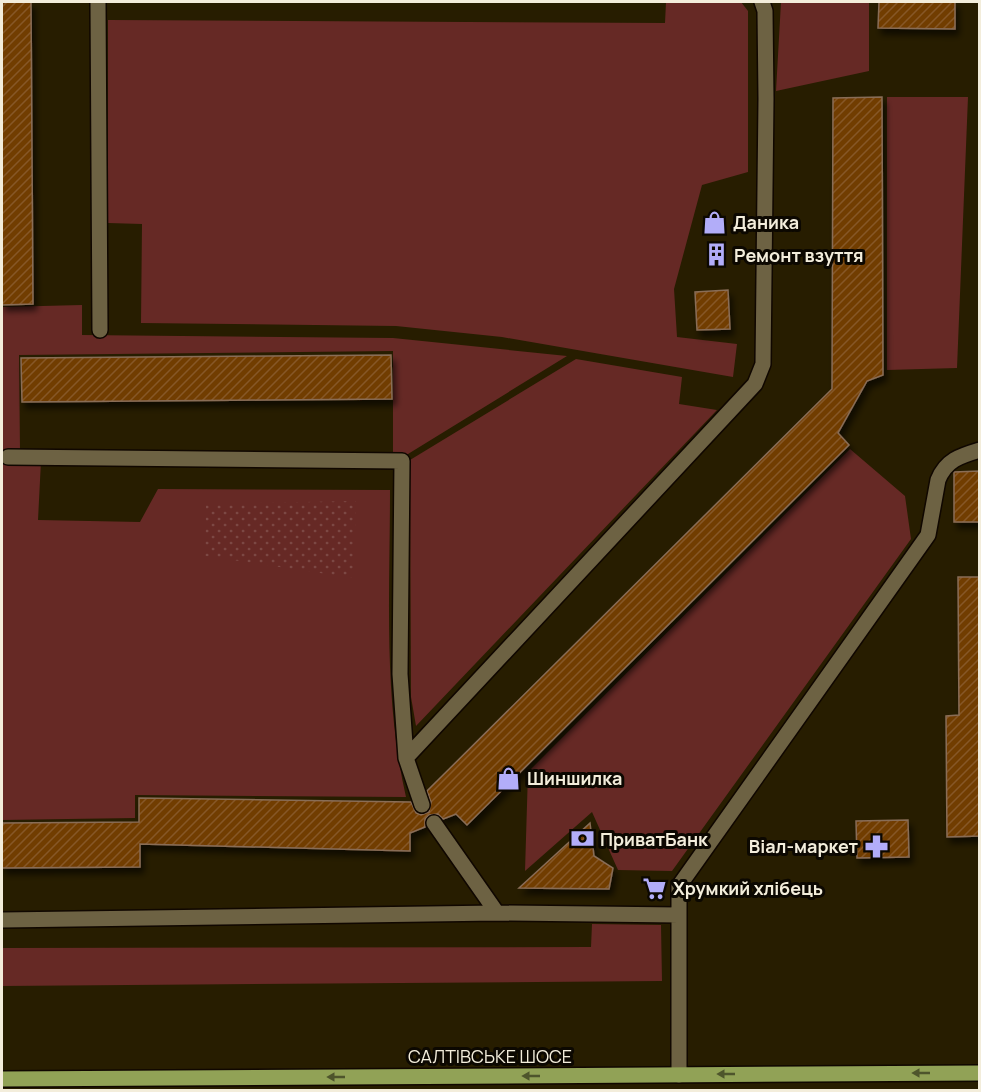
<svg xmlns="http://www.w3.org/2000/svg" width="981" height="1092" font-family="Manrope,sans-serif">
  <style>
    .green { fill: #662925 }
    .park { fill: url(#park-dots) }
    .building { fill: url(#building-hatch); stroke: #896d57; stroke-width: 1.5; filter: url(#shadow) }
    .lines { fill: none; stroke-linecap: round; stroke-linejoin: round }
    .minor-casing { stroke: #100700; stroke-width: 18 }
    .major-casing { stroke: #100700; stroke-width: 18 }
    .minor { stroke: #6d6243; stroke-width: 15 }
    .major { stroke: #91a256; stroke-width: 15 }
    .oneway { fill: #4e552c }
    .labels { text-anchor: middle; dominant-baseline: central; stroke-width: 6; stroke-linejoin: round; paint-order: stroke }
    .poi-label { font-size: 18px; font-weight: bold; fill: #f3eddb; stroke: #0c0801; text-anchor: start }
    .street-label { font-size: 18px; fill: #f3eddb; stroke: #0c0801 }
  </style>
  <defs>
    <pattern id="park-dots" width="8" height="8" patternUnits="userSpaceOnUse" patternTransform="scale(1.5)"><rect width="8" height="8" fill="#662925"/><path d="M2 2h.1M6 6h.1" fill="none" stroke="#7c4844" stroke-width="1.8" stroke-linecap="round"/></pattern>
    <pattern id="building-hatch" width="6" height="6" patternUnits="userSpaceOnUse" patternTransform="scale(1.5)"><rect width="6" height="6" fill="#713c03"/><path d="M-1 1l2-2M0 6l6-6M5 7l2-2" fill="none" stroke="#865827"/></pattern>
    <filter id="shadow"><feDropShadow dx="3.5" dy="6" stdDeviation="3" flood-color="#0009"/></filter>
  </defs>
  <rect width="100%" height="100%" fill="#271d00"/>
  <path class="green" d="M 666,2 L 741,2 L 748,11 L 748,172 L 702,185 L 674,289 L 677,337 L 737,344 L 733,377 L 502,337 L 396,326 L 141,323 L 142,224 L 108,223 L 108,20 L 665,23 Z
    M 781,2 L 869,2 L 869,71 L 776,91 Z
    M 887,97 L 968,97 L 957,368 L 887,370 Z
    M 82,305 L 82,335 L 393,338 L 567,356 L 408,454 L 393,454 L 393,351 L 19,355 L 20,451 L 2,451 L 2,307 Z
    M 576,359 L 682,377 L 679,404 L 717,410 L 416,726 L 411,697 L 410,460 Z
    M 850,449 L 905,496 L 911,539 L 672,871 L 618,870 L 592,812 L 525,871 L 528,772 Z
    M 2,460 L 41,461 L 38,520 L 140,522 L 158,489 L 390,490 C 390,592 383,698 406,797 L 135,795 L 135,818 L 2,820 Z
    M 592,924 L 661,925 L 662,981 L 2,986 L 2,948 L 591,947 Z"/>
  <path class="park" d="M 356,501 L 354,578 L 205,556 L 206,504 Z"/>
  <path class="building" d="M 2,2 L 31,2 L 33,304 L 2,305 Z
    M 879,2 L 955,2 L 955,29 L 878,28 Z
    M 882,97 L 883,375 L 867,381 L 838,433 L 849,445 L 467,825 L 456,814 L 443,819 L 438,814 L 429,815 L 425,819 L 425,827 L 410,833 L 410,851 L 140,844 L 140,867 L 2,868 L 2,823 L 139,822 L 139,798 L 411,802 L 416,813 L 421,815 L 429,812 L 431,802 L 427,791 L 832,389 L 833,98 Z
    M 728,290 L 730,329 L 697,330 L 695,292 Z
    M 391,355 L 392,399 L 22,402 L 21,358 Z
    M 980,471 L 980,522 L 954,522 L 954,472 Z
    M 958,577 L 980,577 L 980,836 L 947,837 L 946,716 L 959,715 Z
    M 908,820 L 909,857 L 857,858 L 856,821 Z
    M 590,823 L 594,856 L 613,868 L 609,889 L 519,888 Z"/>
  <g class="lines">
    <defs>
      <path id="minor" d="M 98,2 L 100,330
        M 8,457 L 402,461 L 400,674 L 406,758
        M 422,805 L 406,758 L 755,384 L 763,364 L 766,99 L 765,11 L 762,2
        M 434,823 L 497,913 L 679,915
        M 2,920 L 497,913
        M 679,1075 L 679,886 L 928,535 L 938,480 C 946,460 960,456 980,450"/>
      <path id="major" d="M 2,1079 L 980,1073"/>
    </defs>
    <use href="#minor" class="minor-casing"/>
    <use href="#major" class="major-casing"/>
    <use href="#minor" class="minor"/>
    <use href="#major" class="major"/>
  </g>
  <defs><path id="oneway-solid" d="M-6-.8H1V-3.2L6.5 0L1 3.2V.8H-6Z" transform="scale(1.5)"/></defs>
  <g class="oneway">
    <use href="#oneway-solid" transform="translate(921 1073) rotate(180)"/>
    <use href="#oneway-solid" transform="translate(726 1074) rotate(180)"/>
    <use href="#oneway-solid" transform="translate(531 1076) rotate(180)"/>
    <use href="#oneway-solid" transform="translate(336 1077) rotate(180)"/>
  </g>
  <defs>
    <symbol id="shop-bare" viewBox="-9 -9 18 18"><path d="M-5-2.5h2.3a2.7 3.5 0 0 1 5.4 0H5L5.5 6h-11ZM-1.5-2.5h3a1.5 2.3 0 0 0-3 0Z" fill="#b2adf9" stroke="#0c0801" stroke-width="2.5" paint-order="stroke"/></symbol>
    <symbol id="building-bare" viewBox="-9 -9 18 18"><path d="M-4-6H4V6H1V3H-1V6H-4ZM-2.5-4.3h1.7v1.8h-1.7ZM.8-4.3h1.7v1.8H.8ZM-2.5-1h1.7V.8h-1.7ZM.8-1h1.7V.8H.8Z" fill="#b2adf9" stroke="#0c0801" stroke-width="2.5" paint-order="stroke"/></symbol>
    <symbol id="bank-bare" viewBox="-9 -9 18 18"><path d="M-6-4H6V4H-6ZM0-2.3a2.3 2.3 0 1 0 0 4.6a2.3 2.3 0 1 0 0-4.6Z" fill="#b2adf9" stroke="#0c0801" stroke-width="2.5" paint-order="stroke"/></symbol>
    <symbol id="pharmacy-bare" viewBox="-9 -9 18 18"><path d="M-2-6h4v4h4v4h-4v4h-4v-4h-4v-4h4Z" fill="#b2adf9" stroke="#0c0801" stroke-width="2.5" paint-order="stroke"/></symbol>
    <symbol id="supermarket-bare" viewBox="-9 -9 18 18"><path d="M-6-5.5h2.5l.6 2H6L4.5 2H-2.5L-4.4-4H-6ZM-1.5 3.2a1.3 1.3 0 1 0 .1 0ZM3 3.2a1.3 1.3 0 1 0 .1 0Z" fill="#b2adf9" stroke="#0c0801" stroke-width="2.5" paint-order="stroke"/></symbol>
  </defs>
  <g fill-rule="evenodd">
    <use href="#shop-bare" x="698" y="206" width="33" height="33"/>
    <use href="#building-bare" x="700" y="238" width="33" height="33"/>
    <use href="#shop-bare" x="492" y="762" width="33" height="33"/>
    <use href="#bank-bare" x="566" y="822" width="33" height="33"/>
    <use href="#pharmacy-bare" x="860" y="830" width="33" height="33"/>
    <use href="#supermarket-bare" x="638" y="872" width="33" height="33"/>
  </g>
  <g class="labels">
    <g class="poi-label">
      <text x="733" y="222">Даника</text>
      <text x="734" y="255">Ремонт взуття</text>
      <text x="527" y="778">Шиншилка</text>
      <text x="600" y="839">ПриватБанк</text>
      <text x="858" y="846" text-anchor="end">Віал-маркет</text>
      <text x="673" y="888">Хрумкий хлібець</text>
    </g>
    <g class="street-label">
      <text x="490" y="1056">САЛТІВСЬКЕ ШОСЕ</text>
    </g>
  </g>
  <rect width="981" height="1092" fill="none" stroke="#f3eddb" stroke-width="6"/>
</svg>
